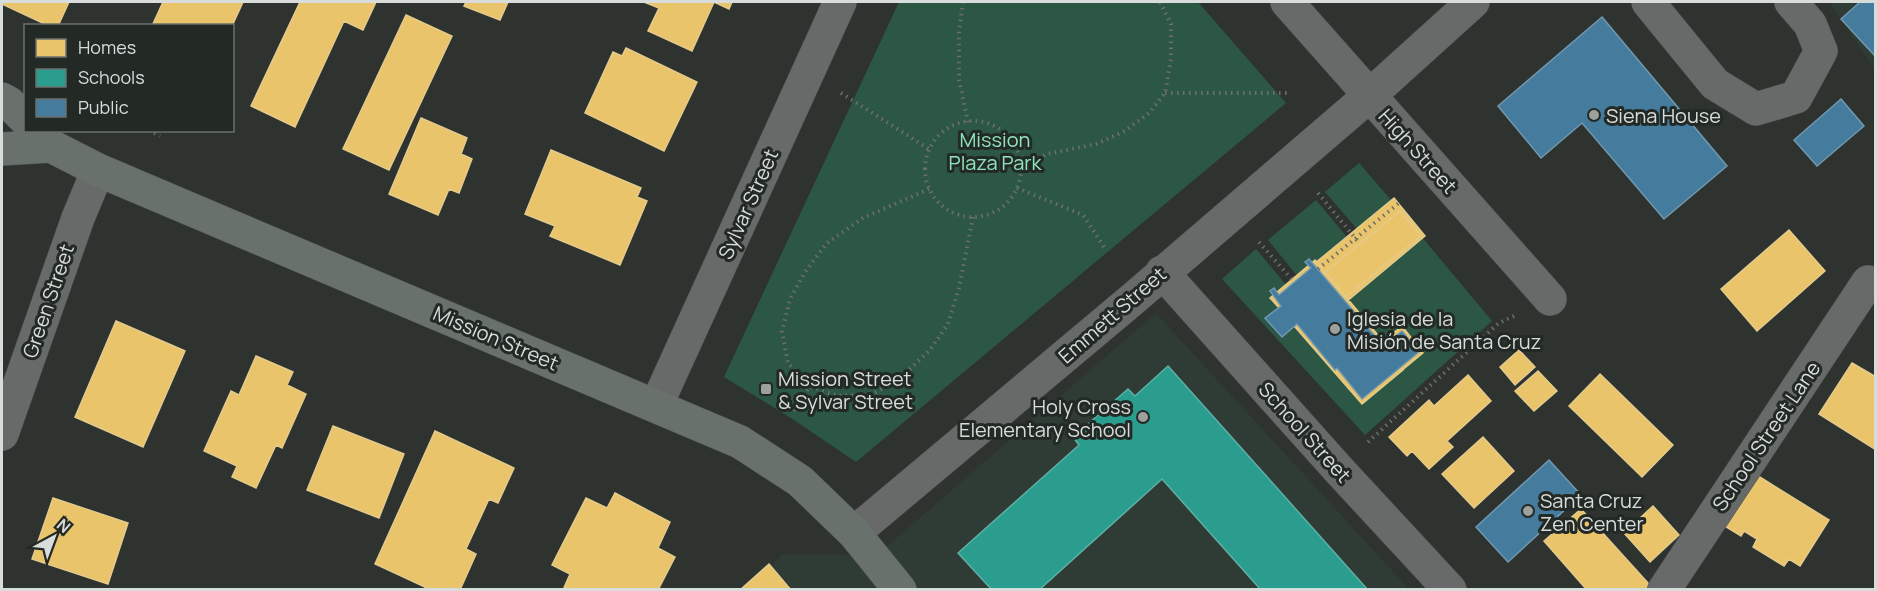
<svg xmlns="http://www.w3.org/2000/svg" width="1877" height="591" font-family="Manrope,sans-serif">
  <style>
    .built { fill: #2f3c35 }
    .green { fill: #2c5745 }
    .homes { fill: #e9c46a; stroke: #e4cb8c; stroke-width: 1.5 }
    .schools { fill: #2a9d8f; stroke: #5eb0a6; stroke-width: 1.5 }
    .public { fill: #457b9d; stroke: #7198af; stroke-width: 1.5 }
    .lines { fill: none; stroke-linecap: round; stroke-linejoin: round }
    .minor-casing { stroke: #4d514f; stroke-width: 34 }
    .major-casing { stroke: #4d514f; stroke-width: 34 }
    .path { stroke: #6c6f6d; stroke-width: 4; stroke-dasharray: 1.5 4.5; stroke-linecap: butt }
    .minor { stroke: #676a68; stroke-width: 33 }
    .major { stroke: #68716c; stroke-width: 33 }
    .poi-dot { fill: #9ca19e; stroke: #232a26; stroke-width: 2 }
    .labels { text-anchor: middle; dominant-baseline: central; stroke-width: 6; stroke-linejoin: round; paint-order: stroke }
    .poi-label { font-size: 20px; fill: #d8dcda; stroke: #232a26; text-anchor: start }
    .park-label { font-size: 20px; fill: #8fe3bc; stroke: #232a26 }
    .street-label { font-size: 20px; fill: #d8dcda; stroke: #232a26 }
  </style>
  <rect width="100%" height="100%" fill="#2e3330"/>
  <path class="built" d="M 1829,2 L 1875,2 L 1875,69 Z
    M 1156,313 L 1409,589 L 748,590 L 783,554 L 877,555 Z"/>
  <path class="green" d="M 899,2 L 1198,2 L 1286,103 L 856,462 L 791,418 L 724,377 Z
    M 1359,163 L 1391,200 L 1357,229 L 1325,192 Z
    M 1316,200 L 1347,237 L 1314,264 L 1310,259 L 1305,262 L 1311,268 L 1299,278 L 1268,240 Z
    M 1421,236 L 1492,321 L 1365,435 L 1222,279 L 1256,249 L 1288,287 L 1279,295 L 1274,289 L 1270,291 L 1281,306 L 1266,319 L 1282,337 L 1297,324 L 1334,369 L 1380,348 L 1375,336 L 1343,299 Z"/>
  <path class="homes" d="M 2,2 L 69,2 L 58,26 L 49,26 L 2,4 Z
    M 163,2 L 243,2 L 232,26 L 152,26 Z
    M 300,2 L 376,2 L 363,30 L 344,21 L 295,127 L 251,106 Z
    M 466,2 L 508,2 L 500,20 L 464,6 Z
    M 644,2 L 732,2 L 729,9 L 714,2 L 692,51 L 648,31 L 659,8 Z
    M 406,15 L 452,36 L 389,170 L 343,149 Z
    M 626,48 L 697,82 L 664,151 L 585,113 L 613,52 L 622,56 Z
    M 421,118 L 467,138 L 461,154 L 472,159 L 459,193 L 449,189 L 438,215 L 389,194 Z
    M 551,150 L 641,188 L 637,197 L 647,201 L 620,265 L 550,236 L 555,226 L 525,214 Z
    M 1394,198 L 1425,236 L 1346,302 L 1343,299 L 1421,236 L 1400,211 L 1322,275 L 1314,264 Z
    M 1400,211 L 1421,236 L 1343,299 L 1322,275 Z
    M 1789,230 L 1825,271 L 1757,331 L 1721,289 Z
    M 1315,260 L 1377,334 L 1375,336 L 1403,370 L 1362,404 L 1295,327 L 1297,324 L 1335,370 L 1337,368 L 1362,399 L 1398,369 L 1372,338 L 1375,336 L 1318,269 L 1314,265 L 1275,298 L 1281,306 L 1279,308 L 1270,298 Z
    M 116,321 L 185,351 L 143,447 L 75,417 Z
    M 1402,326 L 1423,353 L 1401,371 L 1398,369 L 1419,352 L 1402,331 L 1380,348 L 1379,345 Z
    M 1519,350 L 1535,367 L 1515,385 L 1500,367 Z
    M 256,356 L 293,372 L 287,385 L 306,394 L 282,448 L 276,445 L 256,488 L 232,477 L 237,466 L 204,451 L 231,391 L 239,395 Z
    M 1852,363 L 1876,377 L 1876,450 L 1819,414 Z
    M 1538,371 L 1557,391 L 1534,411 L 1515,391 Z
    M 1600,374 L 1673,445 L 1642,477 L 1569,406 Z
    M 1468,375 L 1491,401 L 1447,441 L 1453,447 L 1429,469 L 1412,451 L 1407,456 L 1389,437 L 1429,400 L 1434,406 Z
    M 333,426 L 404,454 L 379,518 L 307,490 Z
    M 435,431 L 514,468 L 498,503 L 489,499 L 466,549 L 476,554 L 460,590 L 424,590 L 425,587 L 375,564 Z
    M 1483,437 L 1514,471 L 1474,508 L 1442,474 Z
    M 1755,474 L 1829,520 L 1800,566 L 1789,559 L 1784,566 L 1753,547 L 1757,539 L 1744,531 L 1741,536 L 1723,525 Z
    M 615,493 L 670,522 L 658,548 L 675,557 L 658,590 L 563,590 L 570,574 L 552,565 L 586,498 L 607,508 Z
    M 53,498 L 128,523 L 108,584 L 32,559 Z
    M 1653,506 L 1679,535 L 1650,562 L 1624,533 Z
    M 1581,509 L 1649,584 L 1645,590 L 1587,590 L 1544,541 Z
    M 769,564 L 791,590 L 740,590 Z"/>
  <path class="schools" d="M 1168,366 L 1368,590 L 1261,590 L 1162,479 L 1039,590 L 992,590 L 958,553 L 1079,445 L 1073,437 L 1128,389 L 1135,396 Z"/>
  <path class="public" d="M 1860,2 L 1876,2 L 1876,57 L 1841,19 Z
    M 1602,17 L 1727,166 L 1664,219 L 1582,123 L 1541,158 L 1498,106 Z
    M 1841,99 L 1864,126 L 1817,166 L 1794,140 Z
    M 1309,259 L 1375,336 L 1372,338 L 1380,348 L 1402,331 L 1419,352 L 1362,399 L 1337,368 L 1335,370 L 1297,324 L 1282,337 L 1265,318 L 1281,306 L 1270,291 L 1274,288 L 1279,295 L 1311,268 L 1305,262 Z
    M 1549,460 L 1581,495 L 1508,562 L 1476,527 Z"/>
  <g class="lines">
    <defs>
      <path id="minor" d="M 1287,2 L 1550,299
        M 1648,2 L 1715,84 L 1756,109 L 1796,97 L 1821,51 L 1810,24 L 1791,2
        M 1162,272 L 1338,469 L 1450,590
        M 656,406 L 840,2
        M 2,434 L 78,218 L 98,170
        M 854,533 L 1134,298 L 1369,96 L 1473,2
        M 1664,590 L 1868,282"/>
      <path id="major" d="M 2,99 L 9,103 L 26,120
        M 36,130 L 51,146 L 98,170 L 740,442 L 800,481 L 854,533 L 900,590
        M 2,149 L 51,146"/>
    </defs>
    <use href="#minor" class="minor-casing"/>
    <use href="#major" class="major-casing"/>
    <path class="path" d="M 963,2 L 959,31 L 959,80 L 968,122
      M 841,93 L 929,149
      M 1165,93 L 1291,93
      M925 169a48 48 0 1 1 96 0a48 48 0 1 1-96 0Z
      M 149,130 L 160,136
      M 1022,167 L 1047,154 L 1096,144 L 1125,131 L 1149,113 L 1165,93 L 1171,59 L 1171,24 L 1160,2
      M 1017,188 L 1083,215 L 1104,247
      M 929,189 L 863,218 L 827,243 L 805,272 L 790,299 L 782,332 L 788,363 L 809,386 L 838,396 L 872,394 L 897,381 L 930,350 L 948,324 L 959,288 L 973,217
      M 1318,193 L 1360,244
      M 1259,242 L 1294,282
      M 1318,269 L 1399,203
      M 794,411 L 809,387
      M 1368,442 L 1499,323 L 1514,316"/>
    <use href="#minor" class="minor"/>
    <use href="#major" class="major"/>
  </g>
  <g class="poi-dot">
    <circle cx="1594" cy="115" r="6"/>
    <circle cx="1335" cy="329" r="6"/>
    <rect x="760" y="383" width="12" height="12" rx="3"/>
    <circle cx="1143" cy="417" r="6"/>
    <circle cx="1528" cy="511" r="6"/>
  </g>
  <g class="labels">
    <g class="poi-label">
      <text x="1606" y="115">Siena House</text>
      <text x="1347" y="318">Iglesia de la<tspan x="1347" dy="23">Misión de Santa Cruz</tspan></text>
      <text x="778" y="378">Mission Street<tspan x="778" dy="23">&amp; Sylvar Street</tspan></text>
      <text x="1131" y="406" text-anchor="end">Holy Cross<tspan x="1131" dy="23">Elementary School</tspan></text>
      <text x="1540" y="500">Santa Cruz<tspan x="1540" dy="23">Zen Center</tspan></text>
    </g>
    <g class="park-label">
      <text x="995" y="139">Mission<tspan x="995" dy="23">Plaza Park</tspan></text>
    </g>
    <g class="street-label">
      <text transform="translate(1418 151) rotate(48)">High Street</text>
      <text transform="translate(748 204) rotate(-66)">Sylvar Street</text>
      <text transform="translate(48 301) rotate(-71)">Green Street</text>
      <text transform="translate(1112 315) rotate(-41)">Emmett Street</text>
      <text transform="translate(496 338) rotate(23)">Mission Street</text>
      <text transform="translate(1305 432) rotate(48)">School Street</text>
      <text transform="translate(1766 436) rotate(-56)">School Street Lane</text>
    </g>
  </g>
  <rect width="1877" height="591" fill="none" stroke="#d8dcda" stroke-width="6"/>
  <rect x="24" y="24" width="210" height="108" fill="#232a26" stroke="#6b716e" stroke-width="1.5"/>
  <rect x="36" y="39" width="30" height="18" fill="#e9c46a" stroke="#6b716e" stroke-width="1.5"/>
  <text x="78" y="54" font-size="18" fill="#d8dcda">Homes</text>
  <rect x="36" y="69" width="30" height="18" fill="#2a9d8f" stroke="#6b716e" stroke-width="1.5"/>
  <text x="78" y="84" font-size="18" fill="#d8dcda">Schools</text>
  <rect x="36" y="99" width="30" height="18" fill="#457b9d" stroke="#6b716e" stroke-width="1.5"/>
  <text x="78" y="114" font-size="18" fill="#d8dcda">Public</text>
  <g transform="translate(54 537) rotate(41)" stroke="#232a26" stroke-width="4.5" paint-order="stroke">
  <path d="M0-4.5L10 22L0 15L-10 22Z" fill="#d8dcda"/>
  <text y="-9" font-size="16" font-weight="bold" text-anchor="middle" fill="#d8dcda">N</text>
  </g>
</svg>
